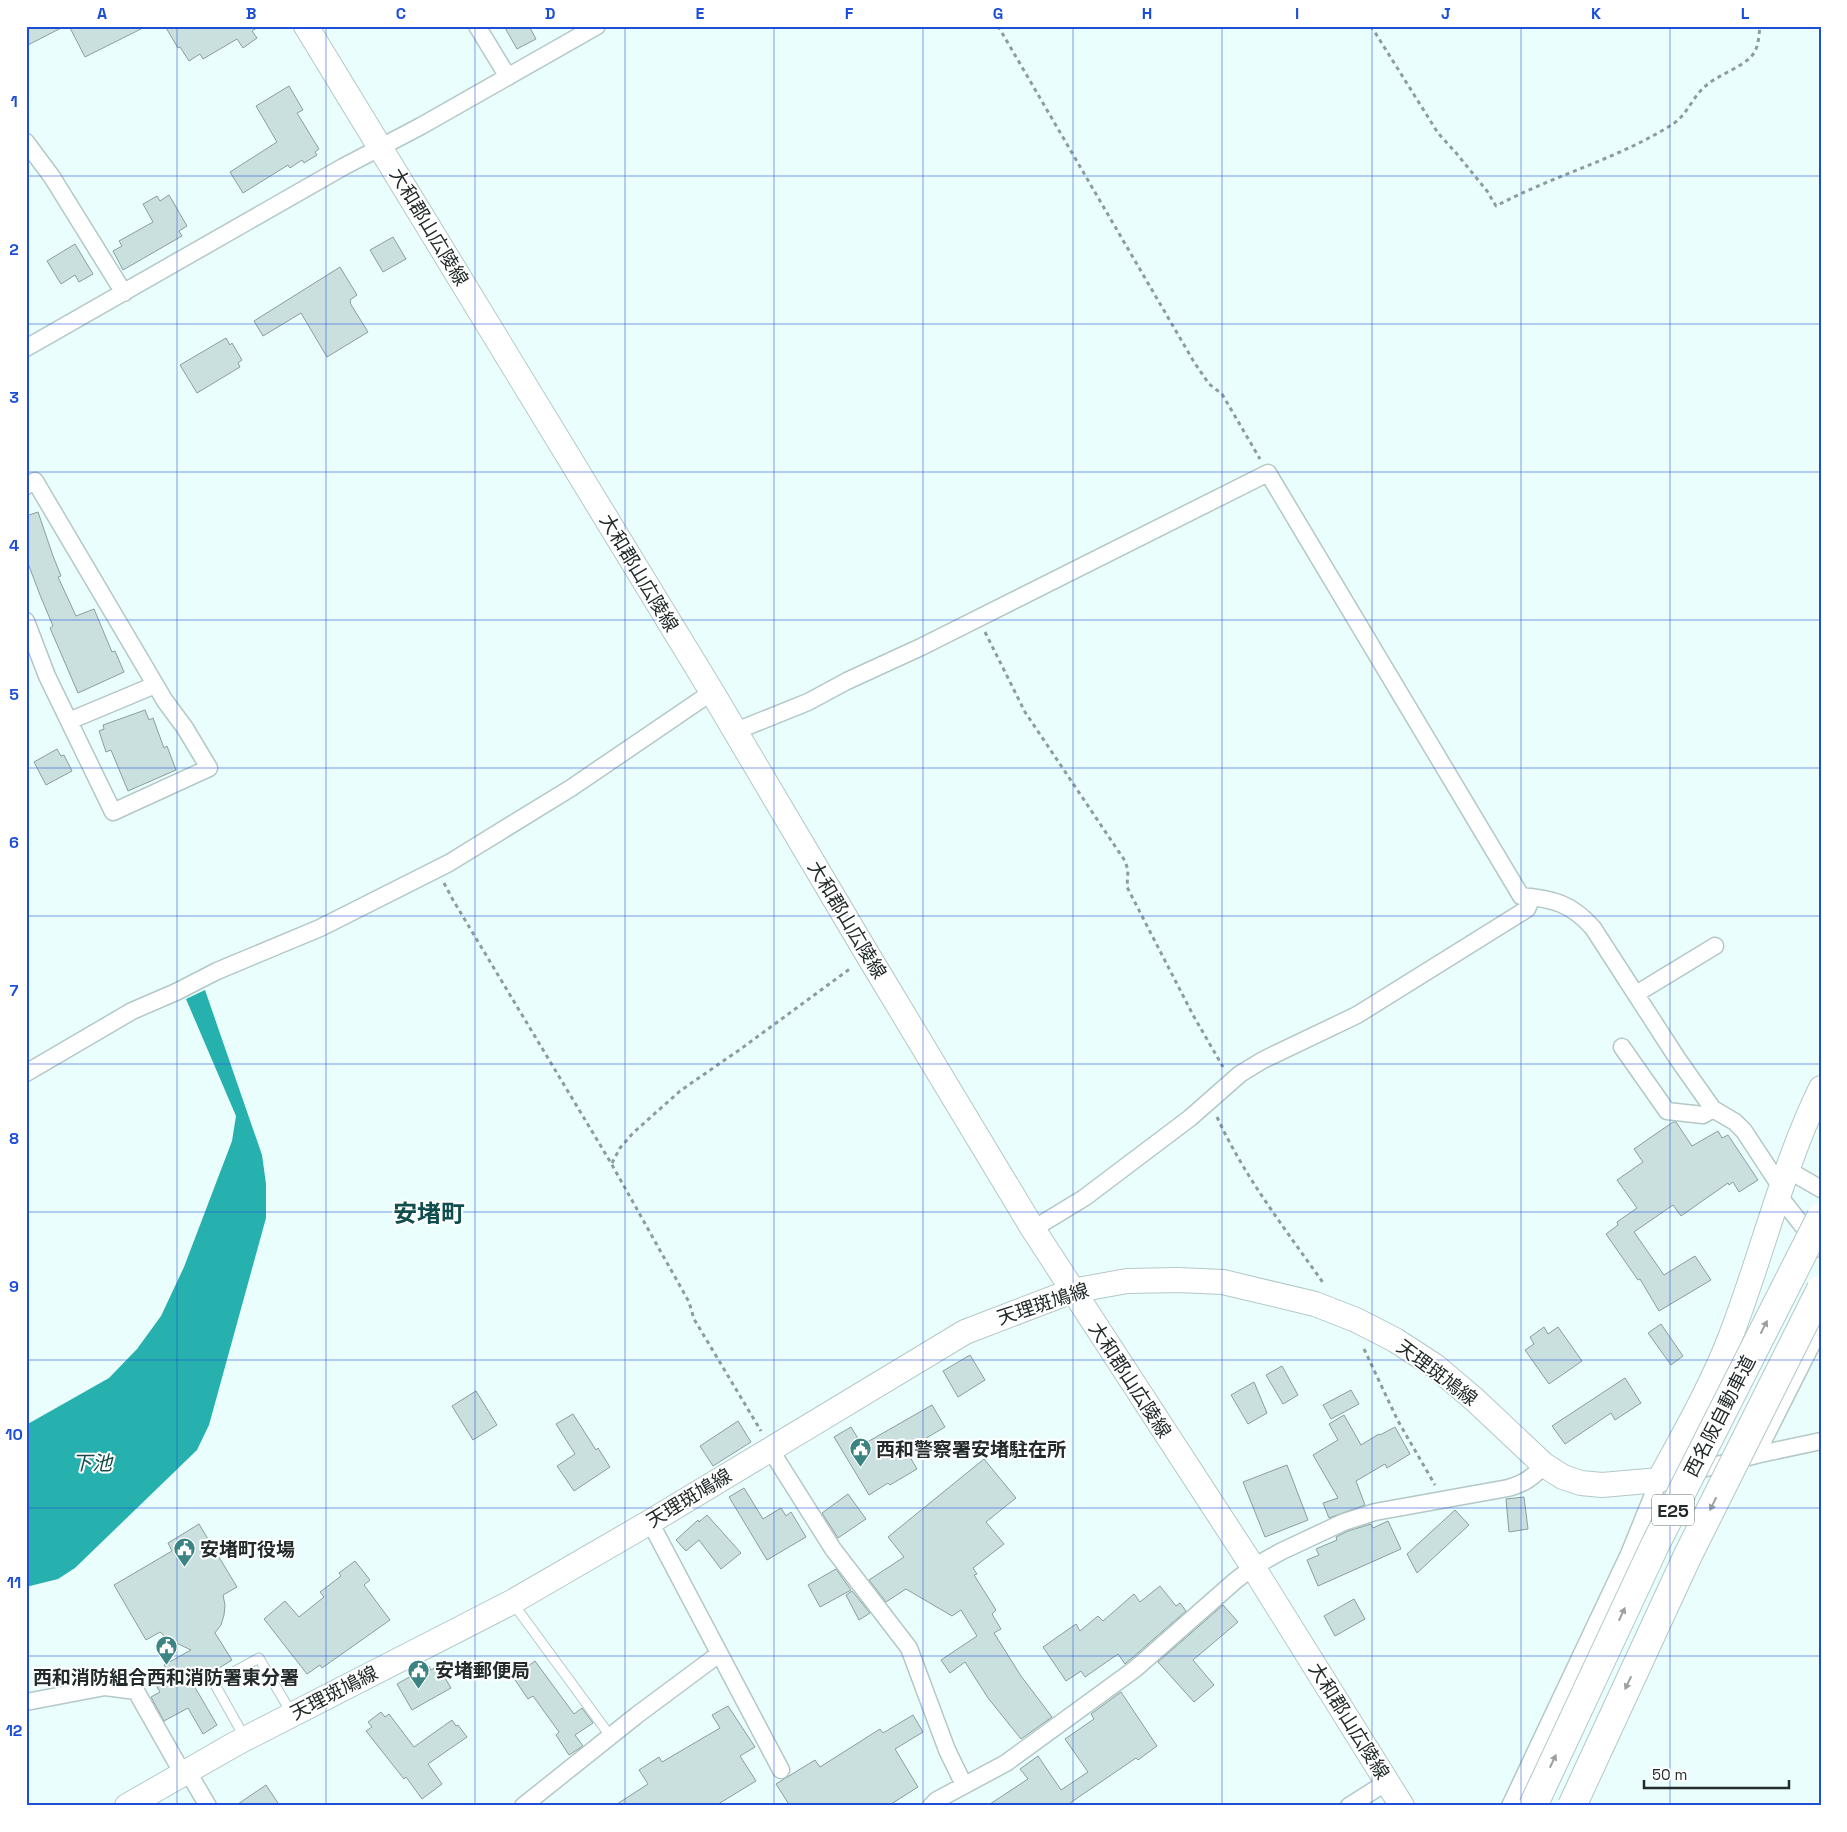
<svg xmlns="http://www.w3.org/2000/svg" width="1847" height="1832" font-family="'Space Grotesk','Noto Sans JP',sans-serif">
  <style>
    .water { fill: #26b0ae }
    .building { fill: #cae0df; stroke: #8a9e9d }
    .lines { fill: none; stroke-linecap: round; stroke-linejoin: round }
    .lane-casing { stroke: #b3c8c7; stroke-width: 11 }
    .street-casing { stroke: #b3c8c7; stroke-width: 19 }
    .secondary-casing { stroke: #b3c8c7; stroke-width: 26 }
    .path { stroke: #8d9c9c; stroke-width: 3; stroke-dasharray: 4 4; stroke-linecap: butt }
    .lane { stroke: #fff; stroke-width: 9 }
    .street { stroke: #fff; stroke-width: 16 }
    .secondary { stroke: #fff; stroke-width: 24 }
    .highway-bridge-casing { stroke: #b3c8c7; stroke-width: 30; stroke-linecap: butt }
    .highway-bridge { stroke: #fff; stroke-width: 28 }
    .oneway { fill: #9ca0a0 }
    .grid { fill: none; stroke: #1d4ed8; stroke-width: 1; stroke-opacity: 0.55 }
    .labels { text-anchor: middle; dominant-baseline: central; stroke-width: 4; stroke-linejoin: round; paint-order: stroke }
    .shield { fill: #fff; stroke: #656b6b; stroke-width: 1 }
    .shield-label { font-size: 18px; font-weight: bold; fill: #232b2b }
    .street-label { font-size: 19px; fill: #232b2b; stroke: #fff }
    .poi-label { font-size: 19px; font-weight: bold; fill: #232b2b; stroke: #fff; text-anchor: start }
    .water-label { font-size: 20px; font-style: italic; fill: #154c4b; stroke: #fff }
    .district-label { font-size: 24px; font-weight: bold; fill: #104e4d; stroke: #fff }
    .neatline { fill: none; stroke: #1d4ed8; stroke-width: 2 }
    .grid-label { font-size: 16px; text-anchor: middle; font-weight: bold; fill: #1d4ed8 }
  </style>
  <rect width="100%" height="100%" fill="#e9fefd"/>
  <path class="water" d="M 205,990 L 262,1155 L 266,1184 L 266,1218 L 209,1425 L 197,1450 L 75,1568 L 58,1579 L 26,1587 L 26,1425 L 109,1378 L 137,1349 L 161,1316 L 184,1267 L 232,1141 L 236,1116 L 186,999 Z"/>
  <path class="building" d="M 26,26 L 65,26 L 26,46 Z
    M 69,26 L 147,26 L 85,57 Z
    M 165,26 L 260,26 L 252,31 L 257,38 L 243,48 L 237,39 L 203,59 L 200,54 L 189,61 L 180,47 L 178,48 Z
    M 504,26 L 529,26 L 536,39 L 517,49 Z
    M 289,86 L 303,110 L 297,113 L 319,149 L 315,152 L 317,155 L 304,163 L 302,160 L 290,168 L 288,165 L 243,193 L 230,172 L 277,142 L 256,106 Z
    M 169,195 L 187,226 L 179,231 L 182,236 L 123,270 L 113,251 L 122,246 L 119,241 L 153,222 L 143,204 L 157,196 L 160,201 Z
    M 393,237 L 406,259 L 383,272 L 370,250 Z
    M 75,244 L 93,274 L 79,282 L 75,275 L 61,284 L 47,261 Z
    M 340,267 L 357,295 L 350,300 L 351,302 L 350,303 L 368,332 L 327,357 L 301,313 L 263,336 L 254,321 Z
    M 226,338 L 230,345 L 232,343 L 242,360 L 238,363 L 240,367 L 197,393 L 180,365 Z
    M 38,512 L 53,556 L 61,576 L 58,577 L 76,616 L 94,609 L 112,652 L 115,651 L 124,672 L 78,693 L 50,628 L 53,626 L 40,595 L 26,558 L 26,516 Z
    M 145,710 L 149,720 L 153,718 L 164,748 L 167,746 L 176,770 L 128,791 L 111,750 L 106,752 L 99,731 L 104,729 L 103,725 Z
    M 57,749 L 61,756 L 64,755 L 72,771 L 46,785 L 34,762 Z
    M 1673,1122 L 1676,1122 L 1692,1146 L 1718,1131 L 1722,1138 L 1728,1135 L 1758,1180 L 1739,1192 L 1733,1182 L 1729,1185 L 1728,1183 L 1681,1216 L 1673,1205 L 1634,1232 L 1664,1275 L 1695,1256 L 1711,1280 L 1659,1311 L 1640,1279 L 1638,1280 L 1606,1234 L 1618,1225 L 1617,1222 L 1637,1208 L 1617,1180 L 1643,1162 L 1634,1149 Z
    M 1661,1324 L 1683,1356 L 1671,1365 L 1648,1333 Z
    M 1544,1327 L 1548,1334 L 1558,1327 L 1582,1361 L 1549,1384 L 1525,1350 L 1534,1344 L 1530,1337 Z
    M 970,1355 L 985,1380 L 958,1397 L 943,1371 Z
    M 1282,1366 L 1298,1395 L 1283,1404 L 1266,1375 Z
    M 1625,1378 L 1641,1403 L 1615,1420 L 1611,1413 L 1565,1444 L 1552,1426 Z
    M 1254,1382 L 1267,1413 L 1248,1424 L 1231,1395 Z
    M 1351,1390 L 1359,1404 L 1331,1419 L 1323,1405 Z
    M 476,1391 L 497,1425 L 473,1440 L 452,1406 Z
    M 932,1405 L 945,1427 L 906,1450 L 917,1469 L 890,1485 L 888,1483 L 869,1495 L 834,1437 L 851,1427 L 862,1445 Z
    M 573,1414 L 596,1450 L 598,1448 L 610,1467 L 574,1491 L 557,1466 L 575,1454 L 556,1424 Z
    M 1344,1415 L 1361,1445 L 1379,1434 L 1380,1435 L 1395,1427 L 1410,1454 L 1387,1468 L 1385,1464 L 1356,1481 L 1365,1505 L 1329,1518 L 1323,1503 L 1338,1498 L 1313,1455 L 1338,1440 L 1329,1424 Z
    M 738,1421 L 751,1442 L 713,1466 L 700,1446 Z
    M 984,1459 L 1016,1498 L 986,1522 L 1004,1544 L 973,1568 L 977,1574 L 974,1575 L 996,1610 L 992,1614 L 1001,1629 L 994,1633 L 1021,1676 L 1052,1717 L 1021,1739 L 988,1698 L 965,1662 L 950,1673 L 941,1660 L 977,1636 L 961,1610 L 952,1616 L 906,1589 L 886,1602 L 869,1580 L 904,1557 L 888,1537 Z
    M 1287,1465 L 1308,1520 L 1265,1537 L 1243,1482 Z
    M 744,1488 L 763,1519 L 781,1508 L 786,1516 L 791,1512 L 806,1537 L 767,1560 L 729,1497 Z
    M 848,1494 L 866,1519 L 838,1538 L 822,1513 Z
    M 1524,1497 L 1528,1529 L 1509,1532 L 1506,1499 Z
    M 1455,1510 L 1469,1525 L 1417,1573 L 1407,1554 Z
    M 707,1515 L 741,1553 L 721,1569 L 699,1540 L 686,1551 L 676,1540 L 698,1520 L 699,1522 Z
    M 1388,1521 L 1401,1549 L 1318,1586 L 1307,1560 L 1319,1555 L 1316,1549 L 1337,1540 L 1336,1537 L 1348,1531 L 1371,1524 L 1373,1528 Z
    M 199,1524 L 237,1587 L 223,1595 L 225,1605 L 224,1615 L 221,1625 L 215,1633 L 232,1660 L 193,1684 L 217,1725 L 203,1734 L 188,1708 L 164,1721 L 151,1697 L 160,1692 L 156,1685 L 171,1677 L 164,1665 L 191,1650 L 168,1639 L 160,1632 L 146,1640 L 114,1585 L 172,1551 L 168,1543 Z
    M 355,1561 L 370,1580 L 364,1585 L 390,1620 L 322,1668 L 320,1665 L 307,1674 L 264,1619 L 285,1601 L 299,1617 L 324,1597 L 320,1592 L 341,1576 L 339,1573 Z
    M 836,1569 L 851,1590 L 820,1607 L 808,1585 Z
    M 1160,1586 L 1176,1606 L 1180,1603 L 1186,1611 L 1125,1664 L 1118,1654 L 1085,1677 L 1081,1671 L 1066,1681 L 1043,1647 L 1076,1624 L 1080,1631 L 1098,1616 L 1103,1621 L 1134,1594 L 1140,1602 Z
    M 852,1591 L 870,1613 L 859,1620 L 846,1595 Z
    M 1354,1599 L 1365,1619 L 1335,1636 L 1324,1616 Z
    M 1223,1605 L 1238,1622 L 1193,1660 L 1214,1685 L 1194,1702 L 1158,1662 Z
    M 535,1661 L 574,1714 L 582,1708 L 593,1723 L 575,1735 L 583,1746 L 569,1755 L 556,1735 L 559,1732 L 533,1696 L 528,1699 L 513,1677 Z
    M 429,1666 L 431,1670 L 438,1666 L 451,1688 L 412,1710 L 397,1684 Z
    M 1121,1692 L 1157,1746 L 1138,1760 L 1136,1758 L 1070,1803 L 1072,1806 L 987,1806 L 1028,1779 L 1020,1769 L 1038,1756 L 1061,1790 L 1088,1772 L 1065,1739 L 1094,1719 L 1091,1714 Z
    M 728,1706 L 755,1747 L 740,1756 L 756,1781 L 715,1806 L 614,1806 L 648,1784 L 639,1770 L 659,1757 L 662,1762 L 720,1728 L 712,1715 Z
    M 381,1712 L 385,1717 L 389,1714 L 414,1747 L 452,1720 L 456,1726 L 458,1725 L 467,1737 L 428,1764 L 442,1784 L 422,1799 L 406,1777 L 404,1779 L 366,1731 L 372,1727 L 368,1722 Z
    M 913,1715 L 923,1732 L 895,1749 L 918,1787 L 888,1806 L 790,1806 L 776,1784 L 815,1760 L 820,1767 L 880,1729 L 883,1733 Z
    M 266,1785 L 280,1806 L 235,1806 Z"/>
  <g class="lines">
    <defs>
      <path id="lane" d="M 512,1602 L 611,1737
        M 245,1738 L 214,1683 L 259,1658 L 292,1714"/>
      <path id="street" d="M 477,26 L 508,77
        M 26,142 L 52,177 L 124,293
        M 26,348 L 343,167 L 421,126 L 597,26
        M 26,486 L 35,481 L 165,701 L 185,728 L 209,768 L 113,812 L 47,676 L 26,621
        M 69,721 L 155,685
        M 736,731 L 808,702 L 847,681 L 921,647 L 1268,473 L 1521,896 C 1553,899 1571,903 1593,928 L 1677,1058 L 1713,1109 L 1735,1122 L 1744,1131 L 1782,1189
        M 1636,994 L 1715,946
        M 1622,1047 L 1667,1111 L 1703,1115 L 1713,1109
        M 26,1073 L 132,1011 L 176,992 L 217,971 L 320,928 L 449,863 L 571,788 L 712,692
        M 1788,1170 L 1821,1189
        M 1779,1196 L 1821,1249
        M 1033,1229 L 1084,1198 L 1190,1118 L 1240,1074 L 1263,1060 L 1357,1015 L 1527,909 L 1532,897
        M 770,1449 L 833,1549 L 909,1648 L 947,1750 L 964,1785
        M 1756,1455 L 1821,1326
        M 1690,1472 L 1760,1454 L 1821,1441
        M 650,1522 L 781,1770
        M 26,1702 L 105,1687 L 136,1691 L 183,1774
        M 188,1772 L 208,1806
        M 523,1806 L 637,1715 L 719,1654
        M 931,1806 L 937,1800 L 1006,1763 L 1135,1669 L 1235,1581 L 1253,1567 L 1282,1551 L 1344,1522 L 1375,1512 L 1508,1488 C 1524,1484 1533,1477 1544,1465
        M 1349,1806 L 1387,1782
        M 1510,1806 L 1629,1554 L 1659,1480 L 1666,1478"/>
      <path id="secondary" d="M 306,26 L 712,692 L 869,957 L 1033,1229 L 1253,1567 L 1402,1806
        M 127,1806 L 235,1744 L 512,1602 L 650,1522 L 965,1332 L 1072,1291 L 1127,1281 L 1178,1280 L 1223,1282 L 1315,1304 L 1356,1320 L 1395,1340 L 1435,1366 L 1475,1400 L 1544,1465 L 1563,1477 L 1581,1483 L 1602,1485 L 1659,1480 C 1684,1434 1711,1387 1730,1338 C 1762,1256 1782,1168 1821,1088"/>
    </defs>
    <use href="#lane" class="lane-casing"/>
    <use href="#street" class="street-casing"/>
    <use href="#secondary" class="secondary-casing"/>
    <path class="path" d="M 998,26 L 1194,362 L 1209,384 L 1222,394 L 1260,459
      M 1371,26 L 1438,133 L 1457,154 L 1487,191 L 1496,206 C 1554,175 1618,159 1673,124 C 1688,114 1693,95 1708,84 C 1721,73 1750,65 1756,49 C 1759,42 1759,33 1760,26
      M 985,632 L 1025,712 L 1125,861 L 1128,870 L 1127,887 L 1193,1015 L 1223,1067
      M 444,883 L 453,900 L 611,1163 L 689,1302 L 694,1319 L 761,1431
      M 1217,1117 C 1245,1178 1286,1230 1324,1284
      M 612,1163 L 620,1148 L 633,1133 L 680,1091 L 742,1048 L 851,968
      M 1364,1349 L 1398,1421 L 1435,1485"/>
    <use href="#lane" class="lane"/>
    <use href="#street" class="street"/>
    <use href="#secondary" class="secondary"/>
    <defs>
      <path id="highway-bridge" d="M 1533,1806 L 1655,1545 L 1821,1217
        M 1572,1806 L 1688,1555 L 1821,1289"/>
    </defs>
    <use href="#highway-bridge" class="highway-bridge-casing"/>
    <use href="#highway-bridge" class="highway-bridge"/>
  </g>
  <defs><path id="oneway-solid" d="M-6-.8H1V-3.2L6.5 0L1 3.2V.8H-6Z" transform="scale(1.25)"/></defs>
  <g class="oneway">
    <use href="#oneway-solid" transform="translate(1764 1327) rotate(-63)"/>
    <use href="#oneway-solid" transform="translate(1713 1504) rotate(116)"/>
    <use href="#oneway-solid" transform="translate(1622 1614) rotate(-65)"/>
    <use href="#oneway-solid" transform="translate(1628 1683) rotate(115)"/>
    <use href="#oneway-solid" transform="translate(1553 1761) rotate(-65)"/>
  </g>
  <path class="grid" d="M 177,26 L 177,1806M 326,26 L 326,1806M 475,26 L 475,1806M 625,26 L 625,1806M 774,26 L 774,1806M 923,26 L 923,1806M 1073,26 L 1073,1806M 1222,26 L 1222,1806M 1372,26 L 1372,1806M 1521,26 L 1521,1806M 1670,26 L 1670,1806M 26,176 L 1821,176M 26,324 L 1821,324M 26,472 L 1821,472M 26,620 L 1821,620M 26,768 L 1821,768M 26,916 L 1821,916M 26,1064 L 1821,1064M 26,1212 L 1821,1212M 26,1360 L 1821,1360M 26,1508 L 1821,1508M 26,1656 L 1821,1656"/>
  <defs>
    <symbol id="civic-pin" viewBox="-11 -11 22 30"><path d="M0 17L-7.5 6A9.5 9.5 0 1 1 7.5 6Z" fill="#3c8483" stroke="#fff"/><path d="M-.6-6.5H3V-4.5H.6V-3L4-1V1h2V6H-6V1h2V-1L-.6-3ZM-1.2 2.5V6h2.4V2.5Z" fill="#fff"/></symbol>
  </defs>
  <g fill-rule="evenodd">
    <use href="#civic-pin" x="848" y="1436" width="25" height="34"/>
    <use href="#civic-pin" x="172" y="1536" width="25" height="34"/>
    <use href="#civic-pin" x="154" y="1634" width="25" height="34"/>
    <use href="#civic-pin" x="406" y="1658" width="25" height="34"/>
  </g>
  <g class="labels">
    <rect class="shield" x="1652" y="1494.5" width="42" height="31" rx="4"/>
    <g class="shield-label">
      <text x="1673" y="1510">E25</text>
    </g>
    <g class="street-label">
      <text transform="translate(429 227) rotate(59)">大和郡山広陵線</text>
      <text transform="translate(639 573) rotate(59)">大和郡山広陵線</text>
      <text transform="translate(847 920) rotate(59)">大和郡山広陵線</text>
      <text transform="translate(1043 1304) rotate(-18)">天理斑鳩線</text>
      <text transform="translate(1437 1373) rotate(37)">天理斑鳩線</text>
      <text transform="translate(1130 1380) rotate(57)">大和郡山広陵線</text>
      <text transform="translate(1720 1416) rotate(-63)">西名阪自動車道</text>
      <text transform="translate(689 1498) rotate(-31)">天理斑鳩線</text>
      <text transform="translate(334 1693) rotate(-27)">天理斑鳩線</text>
      <text transform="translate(1349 1721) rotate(58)">大和郡山広陵線</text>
    </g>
    <g class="poi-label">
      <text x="876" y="1449">西和警察署安堵駐在所</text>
      <text x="200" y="1549">安堵町役場</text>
      <text x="435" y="1670">安堵郵便局</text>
      <text x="166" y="1677" text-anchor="middle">西和消防組合西和消防署東分署</text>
    </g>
    <g class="water-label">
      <text x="92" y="1463">下池</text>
    </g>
    <g class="district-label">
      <text x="429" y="1213">安堵町</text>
    </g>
  </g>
  <rect width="1847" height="1832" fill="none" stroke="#ffffff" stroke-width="55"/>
  <path d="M1644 1780v8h145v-8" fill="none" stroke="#232b2b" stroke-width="2.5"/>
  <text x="1652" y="1780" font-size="15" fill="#232b2b" stroke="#ffffff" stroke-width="4" paint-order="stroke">50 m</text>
  <rect x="28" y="28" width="1792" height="1776" class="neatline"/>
  <g class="grid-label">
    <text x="102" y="19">A</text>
    <text x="251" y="19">B</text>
    <text x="401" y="19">C</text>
    <text x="550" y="19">D</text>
    <text x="700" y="19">E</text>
    <text x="849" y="19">F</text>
    <text x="998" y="19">G</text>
    <text x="1147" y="19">H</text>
    <text x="1297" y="19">I</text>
    <text x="1446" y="19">J</text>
    <text x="1596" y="19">K</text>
    <text x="1745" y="19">L</text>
    <text x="14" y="107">1</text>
    <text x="14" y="255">2</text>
    <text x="14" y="403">3</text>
    <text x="14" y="551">4</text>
    <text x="14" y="700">5</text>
    <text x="14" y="848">6</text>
    <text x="14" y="996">7</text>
    <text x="14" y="1144">8</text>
    <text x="14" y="1292">9</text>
    <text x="14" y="1440">10</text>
    <text x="14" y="1588">11</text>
    <text x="14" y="1736">12</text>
  </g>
</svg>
